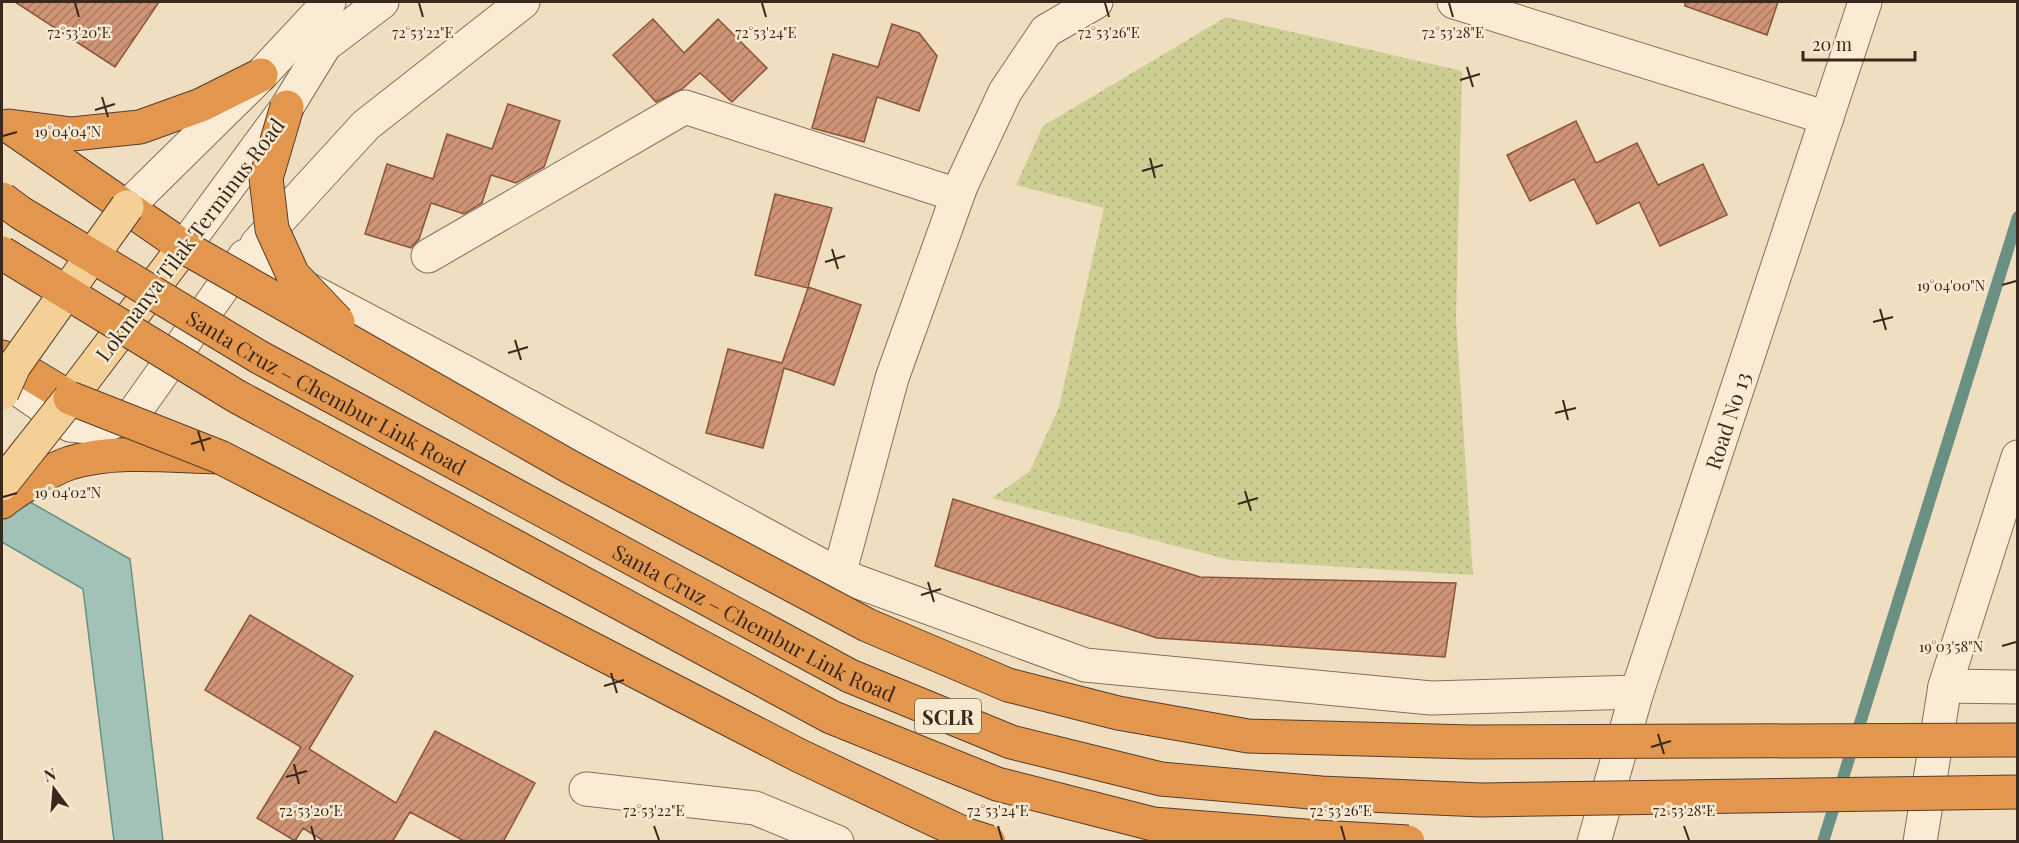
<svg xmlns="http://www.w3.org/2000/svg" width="2019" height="843" font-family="'Playfair Display',serif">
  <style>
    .grass { fill: url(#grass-dots) }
    .water { fill: #a3c2b7; stroke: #6a9084; stroke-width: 1.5 }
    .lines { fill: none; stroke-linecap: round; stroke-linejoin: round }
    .stream { stroke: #6a9084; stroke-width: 12 }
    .building { fill: url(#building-hatch); stroke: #8a553c; stroke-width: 1.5 }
    .minor-casing { stroke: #8a6e57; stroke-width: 35 }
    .major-casing { stroke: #573d2c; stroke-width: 35 }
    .highway-casing { stroke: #573d2c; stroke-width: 35 }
    .minor { stroke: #faecd4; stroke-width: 33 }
    .major { stroke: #f5d096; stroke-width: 33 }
    .highway { stroke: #e3964d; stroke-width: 33 }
    .major-bridge-casing { stroke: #573d2c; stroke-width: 35; stroke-linecap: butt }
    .highway-bridge-casing { stroke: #573d2c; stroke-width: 35; stroke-linecap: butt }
    .major-bridge { stroke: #f5d096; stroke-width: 33 }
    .highway-bridge { stroke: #e3964d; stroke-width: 33 }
    .ticks { fill: none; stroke: #39281c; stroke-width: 2 }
    .labels { text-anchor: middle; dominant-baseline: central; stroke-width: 5; stroke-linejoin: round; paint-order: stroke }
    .shield { fill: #f7e9d0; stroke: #726252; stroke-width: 1.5 }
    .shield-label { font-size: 20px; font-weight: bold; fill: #39281c }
    .street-label { font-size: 21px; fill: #39281c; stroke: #f7e9d0 }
    .ticks-label { font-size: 15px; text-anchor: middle; fill: #39281c; stroke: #f7e9d0; stroke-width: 5; stroke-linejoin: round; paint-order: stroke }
  </style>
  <defs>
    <pattern id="grass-dots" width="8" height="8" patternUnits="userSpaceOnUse" patternTransform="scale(1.5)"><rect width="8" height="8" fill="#ccce94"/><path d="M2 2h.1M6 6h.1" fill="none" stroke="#b0b17f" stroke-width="1.8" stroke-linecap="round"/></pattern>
    <pattern id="building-hatch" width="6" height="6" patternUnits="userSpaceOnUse" patternTransform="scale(1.5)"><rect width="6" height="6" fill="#cf9475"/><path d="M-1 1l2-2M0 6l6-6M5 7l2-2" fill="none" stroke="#a9795f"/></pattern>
  </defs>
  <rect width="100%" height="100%" fill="#f0dec0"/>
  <path class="grass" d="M 1226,17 L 1462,71 L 1456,319 L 1473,575 L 1230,560 L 992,498 L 1030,471 L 1059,407 L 1104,208 L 1016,185 L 1043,126 Z"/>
  <path class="water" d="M 2,486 L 130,559 L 163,841 L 114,841 L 83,589 L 2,542 Z"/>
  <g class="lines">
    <path class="stream" d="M 1823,842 L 2018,217"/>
  </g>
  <path class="building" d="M 15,2 L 159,2 L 115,67 Z
    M 1685,2 L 1778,2 L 1767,35 L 1685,6 Z
    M 653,19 L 684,53 L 718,19 L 767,68 L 732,102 L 700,73 L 682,89 L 656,102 L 613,55 Z
    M 892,24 L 919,33 L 937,56 L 919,111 L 877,97 L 864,142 L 812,128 L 833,54 L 878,67 Z
    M 508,104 L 560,121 L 544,167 L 516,183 L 491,175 L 482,203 L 464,214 L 431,203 L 419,239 L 411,248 L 365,234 L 387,164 L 433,179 L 447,134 L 492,149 Z
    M 1576,121 L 1596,163 L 1637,143 L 1658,185 L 1703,164 L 1727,215 L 1660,246 L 1639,202 L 1597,224 L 1574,179 L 1530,201 L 1507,155 Z
    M 775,194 L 832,208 L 808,287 L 861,305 L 834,385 L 784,368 L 763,448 L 706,433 L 728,349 L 782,363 L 808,288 L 755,275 Z
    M 953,499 L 1200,577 L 1456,583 L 1445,657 L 1157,638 L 935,566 Z
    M 250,615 L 353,676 L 309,749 L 396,803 L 435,731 L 535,783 L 503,842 L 466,842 L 410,812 L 392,842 L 325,842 L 303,828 L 295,841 L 257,818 L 301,747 L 205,690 Z"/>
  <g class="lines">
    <defs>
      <g id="minor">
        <path d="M 1454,2 L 1827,118"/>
        <path d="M 127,207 L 261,75 L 329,2"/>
        <path d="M 257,244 L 366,125 L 523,2"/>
        <path d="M 184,247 L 287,107 L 325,45 L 382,2"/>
        <path d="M 428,256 L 685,107 L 957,195"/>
        <path d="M 2,378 L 70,425 L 99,428 L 134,413 L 245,256 L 469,374 L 839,575 L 1085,665 L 1431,698 L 1637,692"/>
        <path d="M 839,575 L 892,378 L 961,186 L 1005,92 L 1046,31 L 1096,2"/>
        <path d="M 1945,686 L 2018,687"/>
        <path d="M 586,789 L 755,808 L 837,842"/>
        <path id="s1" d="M 1594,842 L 1637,692 L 1865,2"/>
        <path d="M 1920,842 L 1945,686 L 2018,457"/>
      </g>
      <path id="major" d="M 70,398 L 184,247"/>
      <path id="highway" d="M 9,126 L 72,134 L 140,127 L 201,105 L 261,75
        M 13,129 L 184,247
        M 2,357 L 70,398
        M 2,502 C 16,490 52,469 70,463 C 117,449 170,456 218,457"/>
    </defs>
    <use href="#minor" class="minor-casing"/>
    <use href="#major" class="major-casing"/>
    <use href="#highway" class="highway-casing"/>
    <use href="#minor" class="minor"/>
    <use href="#major" class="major"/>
    <use href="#highway" class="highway"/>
    <defs>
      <path id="major-bridge" d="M 2,393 L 14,366 L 127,207
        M 2,484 L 70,398"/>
      <g id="highway-bridge">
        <path d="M 287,107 L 266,178 L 272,229 L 293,275 L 338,322"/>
        <path id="s2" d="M 2,199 L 21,213 L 259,357 L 850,676 L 1011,742 L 1161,779 L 1321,793 L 1481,800 L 2018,792"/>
        <path d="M 184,247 L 572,468 L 867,625 L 1008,685 L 1118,713 L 1248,736 L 1471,742 L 2018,740"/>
        <path d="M 2,253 L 236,396 L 831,717 L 997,784 L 1153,824 L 1318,837 L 1408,842"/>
        <path d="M 70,398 L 220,457 L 800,756 L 967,835 L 989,842"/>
      </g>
    </defs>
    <use href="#major-bridge" class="major-bridge-casing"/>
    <use href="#highway-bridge" class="highway-bridge-casing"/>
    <use href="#major-bridge" class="major-bridge"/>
    <use href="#highway-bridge" class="highway-bridge"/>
  </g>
  <path class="ticks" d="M 75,3 L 79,17M 419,3 L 423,17M 762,3 L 766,17M 1105,3 L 1109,17M 1449,3 L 1453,17M 1467,67 L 1473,87M 1460,80 L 1480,74M 102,97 L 108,117M 95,110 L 115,104M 3,136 L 17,132M 1150,158 L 1155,178M 1142,171 L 1163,165M 832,249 L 838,269M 825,262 L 845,256M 2002,285 L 2016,281M 1880,309 L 1886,330M 1873,322 L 1893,317M 515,340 L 521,360M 508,353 L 528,347M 1563,400 L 1568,420M 1555,413 L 1576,408M 198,431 L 204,451M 191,444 L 211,438M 1245,491 L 1251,511M 3,497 L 17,493M 1238,504 L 1258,498M 928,582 L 934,602M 921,595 L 941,589M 2002,646 L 2016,642M 611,673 L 617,693M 604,686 L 624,680M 1658,734 L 1664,754M 1651,747 L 1671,741M 294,764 L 299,784M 286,777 L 307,771M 311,826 L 315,840M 654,826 L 659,840M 998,826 L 1002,840M 1341,826 L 1345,840M 1684,826 L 1689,840"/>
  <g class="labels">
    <rect class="shield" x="915" y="699" width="66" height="34" rx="4.5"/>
    <g class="shield-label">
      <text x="948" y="716">SCLR</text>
    </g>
    <g class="street-label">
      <text transform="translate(189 239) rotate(-53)">Lokmanya Tilak Terminus Road</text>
      <text stroke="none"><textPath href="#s2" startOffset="378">Santa Cruz – Chembur Link Road</textPath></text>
      <text stroke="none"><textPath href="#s1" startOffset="442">Road No 13</textPath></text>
      <text stroke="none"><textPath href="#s2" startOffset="864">Santa Cruz – Chembur Link Road</textPath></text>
    </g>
  </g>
  <g class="ticks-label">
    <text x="79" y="38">72°53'20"E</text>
    <text x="423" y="38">72°53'22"E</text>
    <text x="766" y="38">72°53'24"E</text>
    <text x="1109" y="38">72°53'26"E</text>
    <text x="1453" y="38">72°53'28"E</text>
    <text x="68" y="137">19°04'04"N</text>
    <text x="1951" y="291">19°04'00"N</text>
    <text x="68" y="498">19°04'02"N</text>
    <text x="1951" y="652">19°03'58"N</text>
    <text x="311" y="816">72°53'20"E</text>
    <text x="654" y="816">72°53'22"E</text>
    <text x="998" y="816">72°53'24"E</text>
    <text x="1341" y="816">72°53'26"E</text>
    <text x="1684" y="816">72°53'28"E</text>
  </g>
  <rect width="2019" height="843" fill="none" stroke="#39281c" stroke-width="6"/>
  <g transform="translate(54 789) rotate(344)" stroke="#f7e9d0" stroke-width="4.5" paint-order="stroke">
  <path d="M0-4.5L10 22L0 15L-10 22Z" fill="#39281c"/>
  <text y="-9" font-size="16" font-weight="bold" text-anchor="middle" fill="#39281c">N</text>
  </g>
  <path d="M1803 51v9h112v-9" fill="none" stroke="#39281c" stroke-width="3"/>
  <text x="1812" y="51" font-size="18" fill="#39281c" stroke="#f7e9d0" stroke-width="4.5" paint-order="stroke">20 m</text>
</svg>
